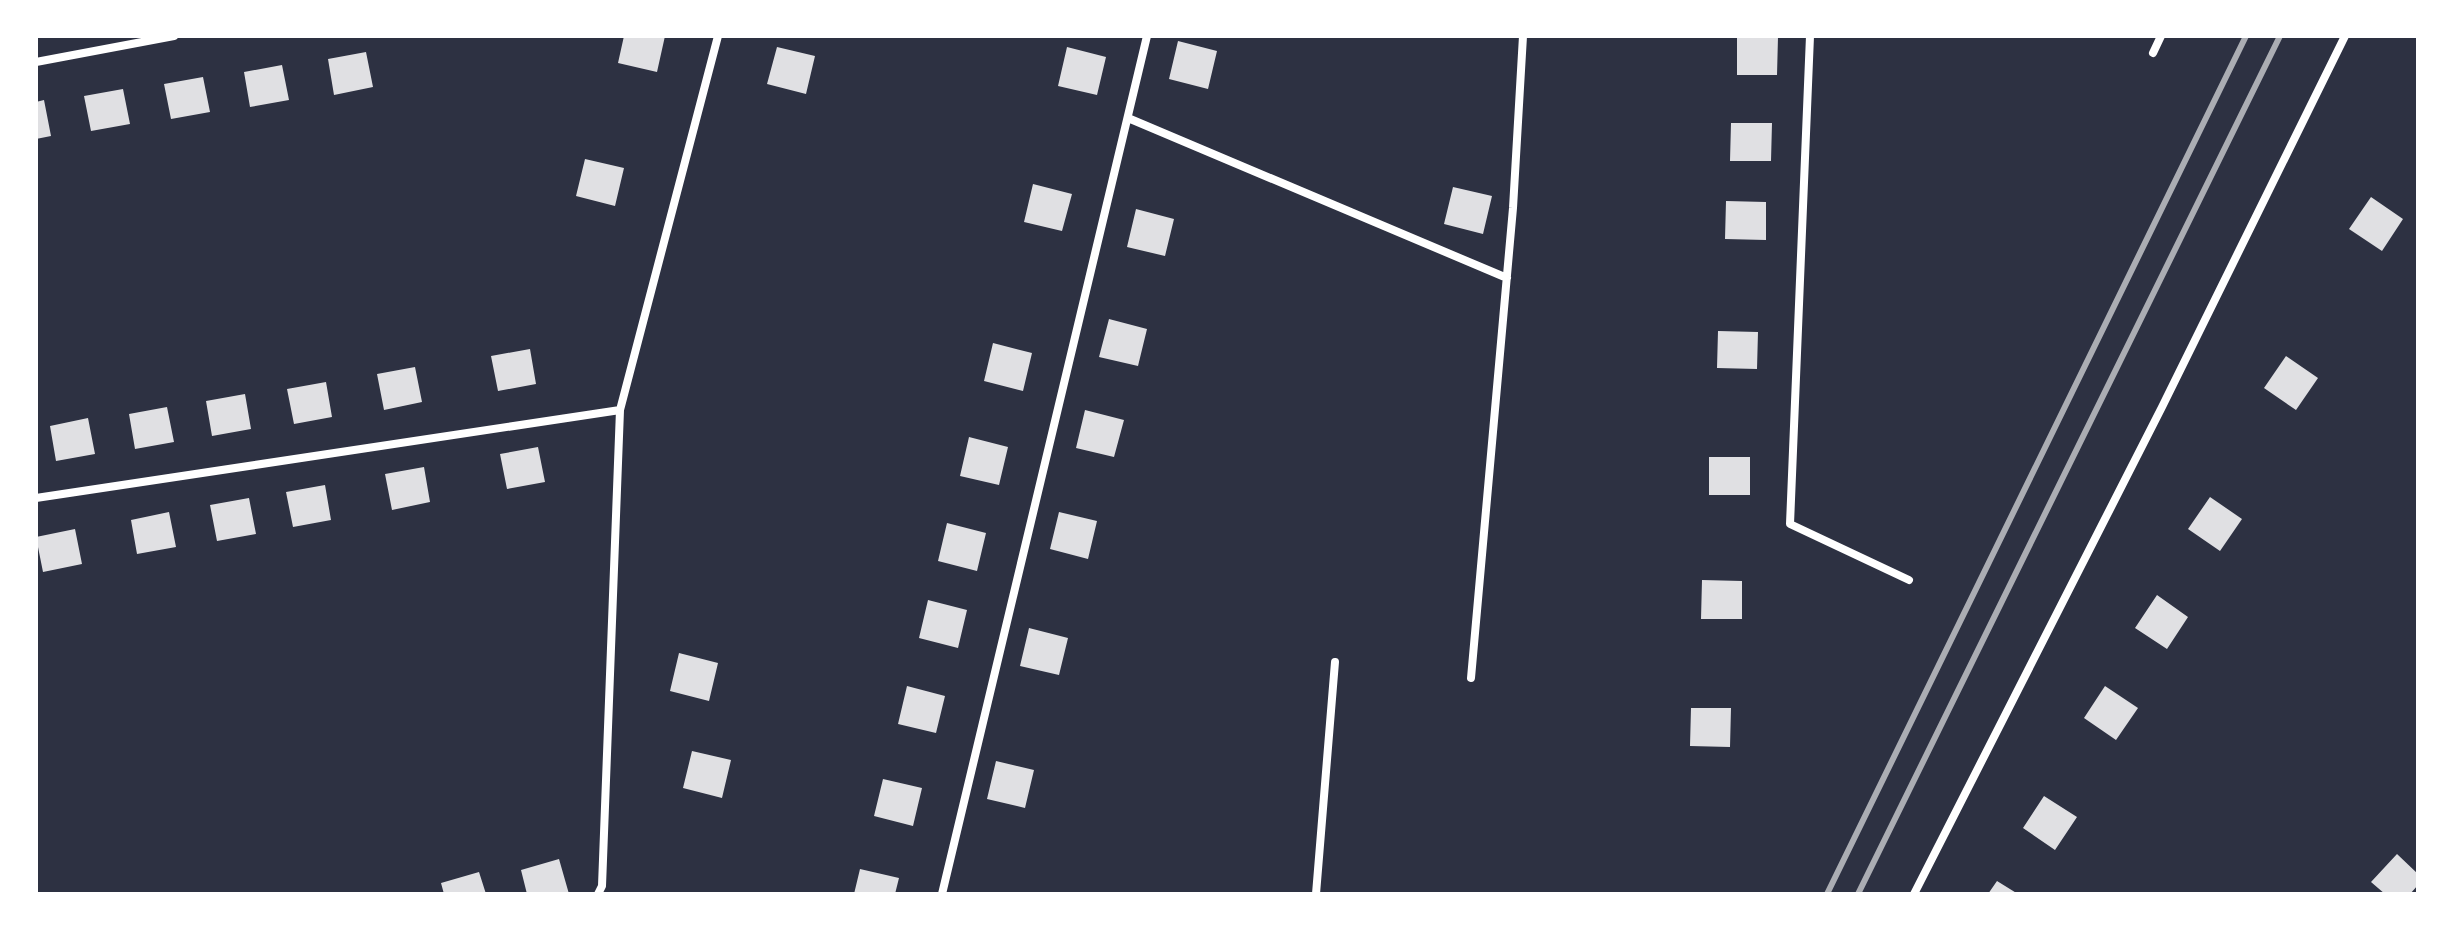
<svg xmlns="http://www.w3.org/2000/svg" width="2454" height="930" font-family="Roboto,sans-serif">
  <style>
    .building { fill: #e0e0e3 }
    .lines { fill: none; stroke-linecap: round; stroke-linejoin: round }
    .minor { stroke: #fff; stroke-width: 8 }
    .rail { stroke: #abadb3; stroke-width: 6 }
  </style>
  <rect width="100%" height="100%" fill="#2d3142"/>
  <path class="building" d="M 624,36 L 665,36 L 657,72 L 618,63 Z
    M 1737,37 L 1778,37 L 1777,75 L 1737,75 Z
    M 1178,41 L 1217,51 L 1208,89 L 1169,79 Z
    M 777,47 L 815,56 L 806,94 L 767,84 Z
    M 1067,47 L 1106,57 L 1097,95 L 1058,86 Z
    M 366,52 L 373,87 L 334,95 L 328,59 Z
    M 282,65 L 289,100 L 250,107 L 244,72 Z
    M 203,77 L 210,112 L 171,119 L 164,84 Z
    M 123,89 L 130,124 L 91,131 L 84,96 Z
    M 44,100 L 51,136 L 36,139 L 36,102 Z
    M 1731,123 L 1772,123 L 1771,161 L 1730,161 Z
    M 585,159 L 624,168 L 615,206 L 576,196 Z
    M 1033,184 L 1072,194 L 1062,231 L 1024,222 Z
    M 1453,187 L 1492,196 L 1483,234 L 1444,224 Z
    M 2371,197 L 2403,219 L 2382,251 L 2349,229 Z
    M 1726,201 L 1766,202 L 1766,240 L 1725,239 Z
    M 1136,209 L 1174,219 L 1165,256 L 1127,247 Z
    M 1109,319 L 1147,329 L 1138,366 L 1099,357 Z
    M 1718,331 L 1758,332 L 1757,369 L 1717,368 Z
    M 993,343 L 1032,353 L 1023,391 L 984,381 Z
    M 530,349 L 536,384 L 498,391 L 491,356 Z
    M 2286,356 L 2318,378 L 2296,410 L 2264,388 Z
    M 415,367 L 422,402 L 384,410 L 377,374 Z
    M 326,382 L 332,417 L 294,424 L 287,389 Z
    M 245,394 L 251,429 L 212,436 L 206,401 Z
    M 167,407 L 174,442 L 135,449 L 129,414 Z
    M 1085,410 L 1124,420 L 1114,457 L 1076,448 Z
    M 88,418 L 95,454 L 56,461 L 50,426 Z
    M 969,437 L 1008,447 L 999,485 L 960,476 Z
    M 538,447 L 545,482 L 507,489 L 500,454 Z
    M 1709,457 L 1750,457 L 1750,495 L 1709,495 Z
    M 424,467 L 430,502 L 392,510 L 385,474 Z
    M 325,485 L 331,520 L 293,527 L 286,492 Z
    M 2210,497 L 2242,519 L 2220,551 L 2188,529 Z
    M 249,498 L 256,534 L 217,541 L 210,505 Z
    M 169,512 L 176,547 L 137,554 L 131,520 Z
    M 1059,512 L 1097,521 L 1088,559 L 1050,549 Z
    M 947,523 L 986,533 L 977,571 L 938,561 Z
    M 75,529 L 82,564 L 43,572 L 36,537 Z
    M 1702,580 L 1742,581 L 1742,619 L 1701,619 Z
    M 2157,595 L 2188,617 L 2167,649 L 2135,628 Z
    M 928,600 L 967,610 L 958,648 L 919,638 Z
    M 1029,628 L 1068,638 L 1059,675 L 1020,666 Z
    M 679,653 L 718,663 L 709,701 L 670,691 Z
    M 907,686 L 945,696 L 936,733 L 898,724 Z
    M 2105,686 L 2138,708 L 2116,740 L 2084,718 Z
    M 1691,708 L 1731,708 L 1730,747 L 1690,746 Z
    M 692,751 L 731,760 L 722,798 L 683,788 Z
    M 996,761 L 1034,770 L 1025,808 L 987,799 Z
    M 883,779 L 922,788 L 913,826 L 874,816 Z
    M 2044,796 L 2077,817 L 2055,850 L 2023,828 Z
    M 2397,854 L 2418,874 L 2418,885 L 2410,894 L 2385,894 L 2371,882 Z
    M 559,859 L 569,894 L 527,894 L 521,870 Z
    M 860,869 L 899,878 L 895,894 L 854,894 Z
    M 479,872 L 486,894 L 444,894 L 441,883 Z
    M 1997,881 L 2018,894 L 1988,894 Z"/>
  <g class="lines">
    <path class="minor" d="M 1810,36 L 1790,524 L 1909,580
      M 2153,53 L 2161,36
      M 36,62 L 174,36
      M 1128,118 L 1507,278
      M 36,498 L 620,410 L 718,36
      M 1471,678 L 1513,208 L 1523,36
      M 598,894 L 602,886 L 620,410
      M 942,894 L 1147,36
      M 1316,894 L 1335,662
      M 1914,894 L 2162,407 L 2345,36"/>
    <path class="rail" d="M 1827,894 L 2246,36
      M 1858,894 L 2280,36"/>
  </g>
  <rect width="2454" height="930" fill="none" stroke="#ffffff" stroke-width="76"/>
</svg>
